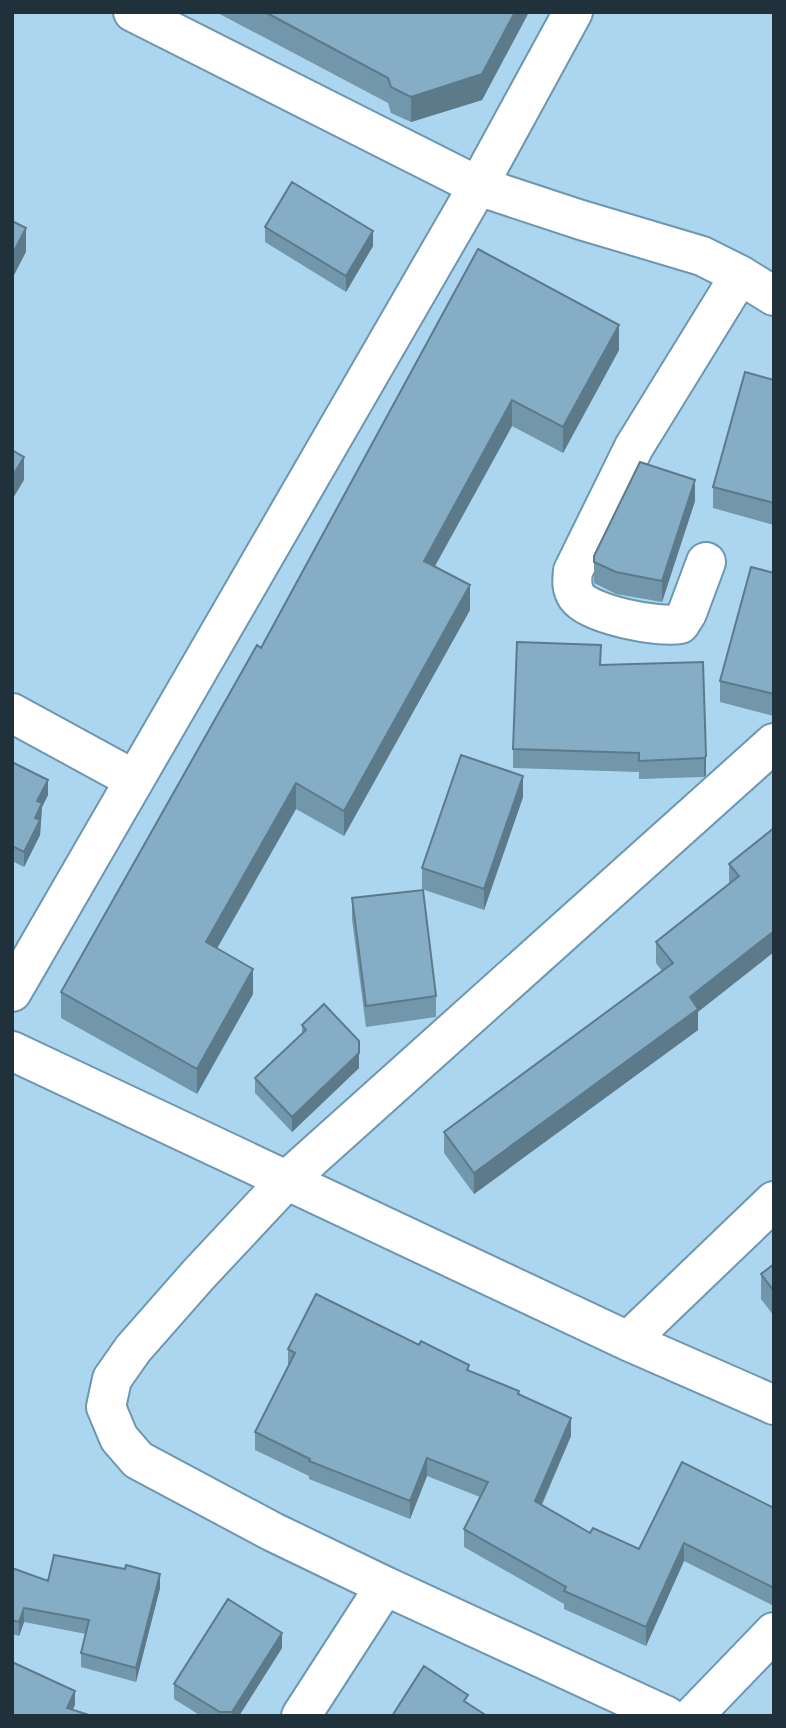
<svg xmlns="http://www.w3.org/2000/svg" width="786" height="1728" font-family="Rubik,sans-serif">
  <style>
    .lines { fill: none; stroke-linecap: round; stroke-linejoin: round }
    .minor-casing { stroke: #6e96ae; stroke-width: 42 }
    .minor { stroke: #fff; stroke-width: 38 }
    .wall { fill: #7296aa }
    .shaded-wall { fill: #5d7a8b }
    .building { fill: #85aec6; stroke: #5d7a8b; stroke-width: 2 }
  </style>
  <rect width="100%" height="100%" fill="#acd6f0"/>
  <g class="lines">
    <defs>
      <path id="minor" d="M 133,12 L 478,186 L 573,12
        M 706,562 L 687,613 L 680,624 C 659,628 590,615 577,597 C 571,588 572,580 573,571 L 634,447 L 740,275
        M 12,713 L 133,779
        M 12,992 L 478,186 L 581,220 L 702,256 L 740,275 L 774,296
        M 12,1051 L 628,1341 L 774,1405
        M 628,1341 L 774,1201
        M 385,1586 L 667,1716
        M 301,1716 L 385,1586 L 273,1532 L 138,1460 L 119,1438 L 106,1407 L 112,1379 L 133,1349 L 199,1274 L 287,1180 L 774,743
        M 693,1716 L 774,1632"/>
    </defs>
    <use href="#minor" class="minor-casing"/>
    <use href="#minor" class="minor"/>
  </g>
  <path class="wall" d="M 216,12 L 529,12 L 482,100 L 411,122 L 391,113 L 388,103 Z
    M 265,227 L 373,246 L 346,292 L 265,242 Z
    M 478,249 L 619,350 L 563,453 L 512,426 L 435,566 L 470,610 L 344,836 L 296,809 L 217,948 L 253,994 L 197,1094 L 61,1018 L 61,992 L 261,648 Z
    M 774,380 L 774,525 L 713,508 L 713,487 Z
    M 695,501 L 662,602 L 616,594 L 594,583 L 594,556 Z
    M 774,573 L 774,716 L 720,702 L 720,681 Z
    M 703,662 L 706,775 L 704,777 L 639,779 L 639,772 L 513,768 L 513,749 L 601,665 Z
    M 12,762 L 48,795 L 42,807 L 40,835 L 24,867 L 12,861 Z
    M 523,797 L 484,910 L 422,889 L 422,868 Z
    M 774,828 L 698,1012 L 698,1030 L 474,1194 L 444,1153 L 444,1132 L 662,971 L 656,963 L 656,942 L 729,884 L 729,864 Z
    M 352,898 L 436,996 L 436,1017 L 366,1027 L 352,919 Z
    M 302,1025 L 359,1068 L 292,1132 L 255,1093 L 255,1078 L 302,1034 Z
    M 774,1264 L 774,1316 L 761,1299 L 761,1274 Z
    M 288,1349 L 469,1371 L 519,1395 L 571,1436 L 542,1505 L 590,1533 L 639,1549 L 774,1508 L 774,1606 L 684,1561 L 646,1646 L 564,1609 L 564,1604 L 464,1547 L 464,1529 L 480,1497 L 427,1476 L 410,1519 L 309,1479 L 309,1476 L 255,1450 L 255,1432 L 288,1366 Z
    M 12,1568 L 48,1581 L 160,1588 L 136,1682 L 81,1667 L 81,1653 L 86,1634 L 24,1622 L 19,1636 L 12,1634 Z
    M 282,1648 L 239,1716 L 201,1716 L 174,1699 L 174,1684 Z"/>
  <path class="shaded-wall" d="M 515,12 L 529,12 L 482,100 L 411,122 L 411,97 Z
    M 26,228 L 26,252 L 12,279 L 12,255 Z
    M 373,231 L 373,246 L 346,292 L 346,276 Z
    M 619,325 L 619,350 L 563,453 L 563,427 Z
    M 512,400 L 512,426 L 424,586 L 424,561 Z
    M 24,457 L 24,480 L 12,500 L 12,477 Z
    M 695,480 L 695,501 L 662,602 L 662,581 Z
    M 470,585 L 470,610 L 344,836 L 344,811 Z
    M 706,756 L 706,775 L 704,777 L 704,758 Z
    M 523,776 L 523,797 L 484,910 L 484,889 Z
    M 48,780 L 48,795 L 42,807 L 40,835 L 24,867 L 24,852 L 35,818 L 37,801 Z
    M 296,783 L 296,809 L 206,968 L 206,942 Z
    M 774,931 L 774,952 L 698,1012 L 698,1030 L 474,1194 L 474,1173 L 690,997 Z
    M 253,969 L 253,994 L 197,1094 L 197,1069 Z
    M 359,1053 L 359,1068 L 292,1132 L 292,1117 Z
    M 571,1418 L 571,1436 L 535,1519 L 535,1501 Z
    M 427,1458 L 427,1476 L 410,1519 L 410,1501 Z
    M 684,1543 L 684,1561 L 646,1646 L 646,1627 Z
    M 160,1574 L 160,1588 L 136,1682 L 136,1668 Z
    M 24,1608 L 24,1622 L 19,1636 L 19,1622 Z
    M 282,1633 L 282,1648 L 239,1716 L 232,1716 L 232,1712 Z
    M 75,1691 L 75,1705 L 70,1716 L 67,1708 Z"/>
  <path class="building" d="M 265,12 L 515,12 L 482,74 L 411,97 L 391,87 L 388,78 Z
    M 292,182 L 373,231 L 346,276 L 265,227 Z
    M 12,221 L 26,228 L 12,255 Z
    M 478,249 L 619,325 L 563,427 L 512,400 L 424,561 L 470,585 L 344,811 L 296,783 L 206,942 L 253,969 L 197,1069 L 61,992 L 257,645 L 261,648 Z
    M 745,372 L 774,380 L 774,503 L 713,487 Z
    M 12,450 L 24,457 L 12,477 Z
    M 640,462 L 695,480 L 662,581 L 616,572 L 594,562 L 594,556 Z
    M 751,567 L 774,573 L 774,694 L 720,681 Z
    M 517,642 L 601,645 L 600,665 L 703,662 L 706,756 L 704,758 L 639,761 L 639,753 L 513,749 Z
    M 461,755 L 523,776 L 484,889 L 422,868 Z
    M 12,762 L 48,780 L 37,801 L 42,803 L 35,818 L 40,820 L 24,852 L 12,846 Z
    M 774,828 L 774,931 L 690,997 L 698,1009 L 474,1173 L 444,1132 L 673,963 L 656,942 L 739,876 L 729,864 Z
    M 423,890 L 436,996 L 366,1006 L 352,898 Z
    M 324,1004 L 359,1041 L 359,1053 L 292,1117 L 255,1078 L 306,1030 L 302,1025 Z
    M 774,1264 L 774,1291 L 761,1274 Z
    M 316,1294 L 419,1345 L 421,1341 L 469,1365 L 467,1370 L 519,1391 L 518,1394 L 571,1418 L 535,1501 L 590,1533 L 593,1528 L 639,1549 L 682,1462 L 774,1508 L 774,1588 L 684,1543 L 646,1627 L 564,1591 L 566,1587 L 464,1529 L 488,1482 L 427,1458 L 410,1501 L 309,1461 L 310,1459 L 255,1432 L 295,1353 L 288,1349 Z
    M 54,1555 L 125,1569 L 126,1565 L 160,1574 L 136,1668 L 81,1653 L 89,1620 L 24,1608 L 19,1622 L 12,1620 L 12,1568 L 48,1581 Z
    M 228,1599 L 282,1633 L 232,1712 L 220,1712 L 174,1684 Z
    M 12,1662 L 75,1691 L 67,1708 L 92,1716 L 12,1716 Z
    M 424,1666 L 468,1695 L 464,1701 L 487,1716 L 392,1716 Z"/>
  <rect width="786" height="1728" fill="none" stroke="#21313b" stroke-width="28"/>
</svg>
